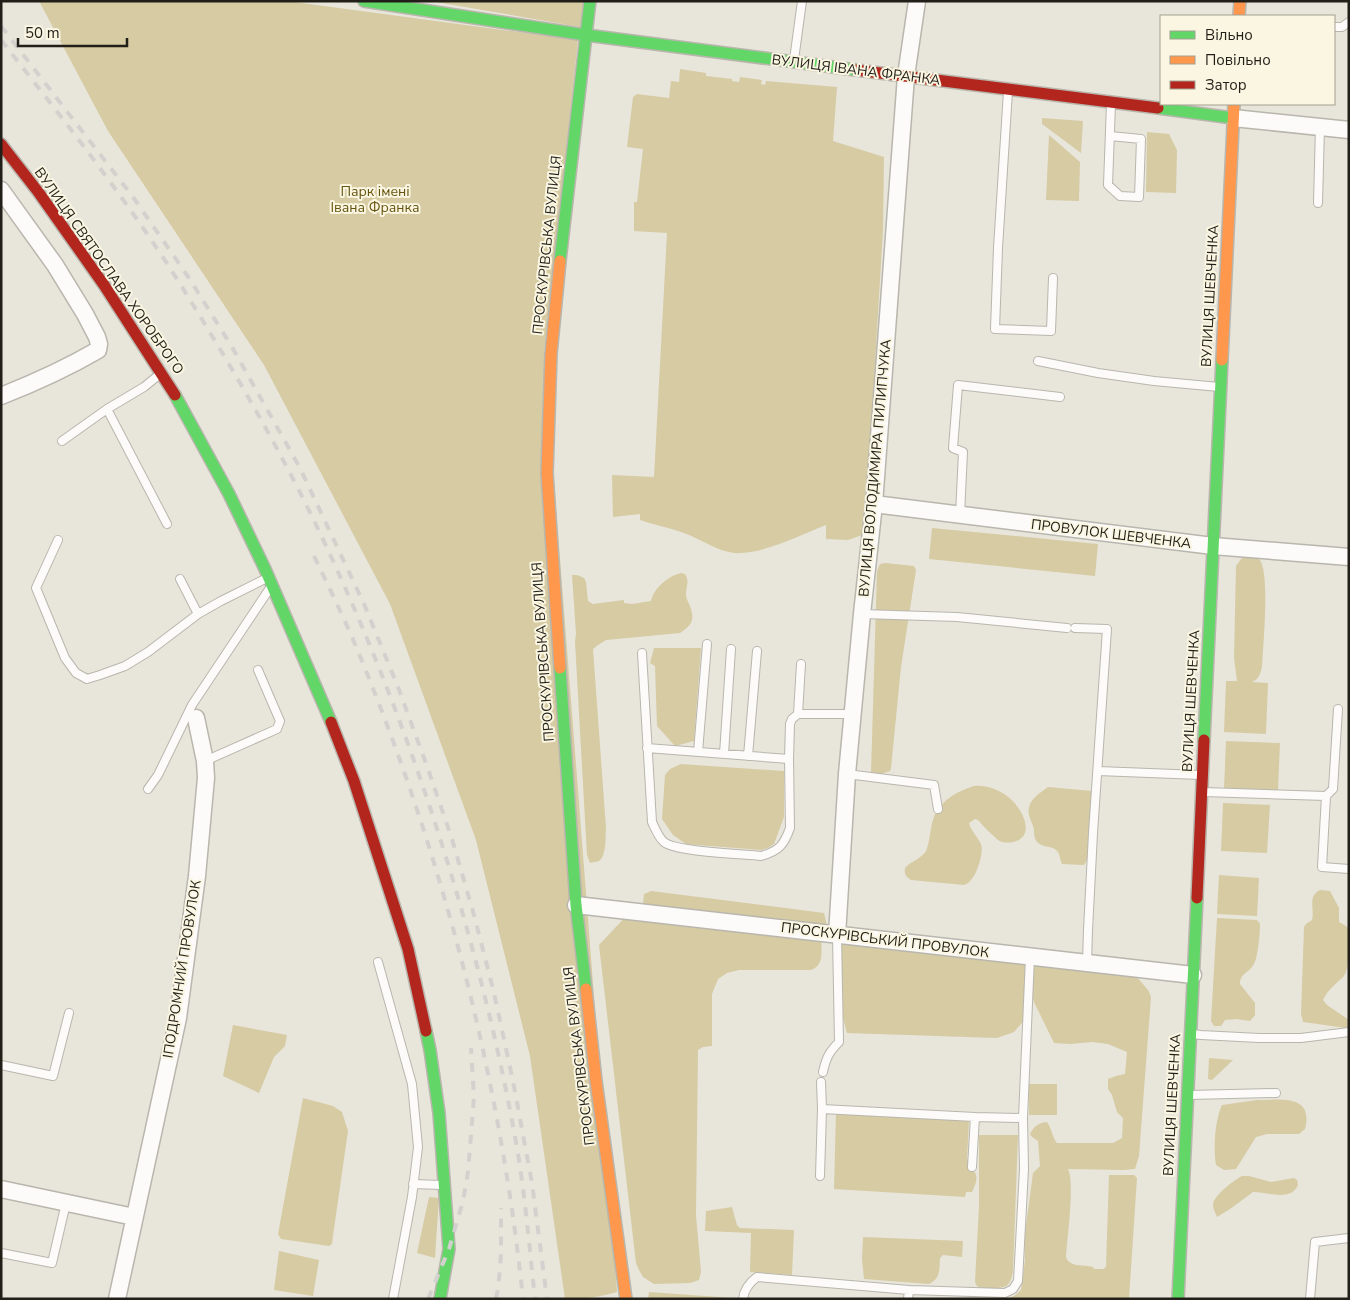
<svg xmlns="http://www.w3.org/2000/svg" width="1350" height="1300" font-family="'Nunito Sans',sans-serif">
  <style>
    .green { fill: #d6cba3 }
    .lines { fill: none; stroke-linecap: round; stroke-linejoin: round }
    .lane-casing { stroke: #b8b6ad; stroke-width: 10 }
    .street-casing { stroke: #b8b6ad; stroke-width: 19 }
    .fast-casing { stroke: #b8b6ad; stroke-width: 14 }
    .slow-casing { stroke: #b8b6ad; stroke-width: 14 }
    .jam-casing { stroke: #b8b6ad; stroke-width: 14 }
    .lane { stroke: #fcfbfa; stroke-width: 8 }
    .street { stroke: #fcfbfa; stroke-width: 16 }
    .fast { stroke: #63d668; stroke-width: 11 }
    .slow { stroke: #ff974d; stroke-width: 11 }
    .jam { stroke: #b3261e; stroke-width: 11 }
    .rail { stroke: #d3d1ce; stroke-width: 4; stroke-dasharray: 9 9; stroke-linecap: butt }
    .labels { text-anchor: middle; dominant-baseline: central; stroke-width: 4; stroke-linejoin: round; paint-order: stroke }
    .street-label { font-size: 14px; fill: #211f18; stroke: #fbf6e2 }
    .park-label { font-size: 14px; fill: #66550f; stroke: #fbf6e2 }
  </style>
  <rect width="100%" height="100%" fill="#e8e5db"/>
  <path class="green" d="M 39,1 L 287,1 L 578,40 L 544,353 L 617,1292 C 600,1297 582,1299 565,1299 L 530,1056 L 476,840 L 390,604 L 264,365 L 108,131 Z
    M 430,1 L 584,1 L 580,27 Z
    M 680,69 L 706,73 L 706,76 L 732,79 L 732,81 L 739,82 L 740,77 L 762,80 L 761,84 L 765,85 L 766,81 L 837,87 L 833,141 L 884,157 L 883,230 L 868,480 L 866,480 L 862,535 L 848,540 L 826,539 L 826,525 C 800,535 762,555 734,553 C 717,551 701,539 684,533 C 670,528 655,525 640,520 L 640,514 L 613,517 L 612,475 L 654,477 L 667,233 L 634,231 L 634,202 L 637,202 L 643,149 L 627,147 L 633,97 L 637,94 L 669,98 L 671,81 L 679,82 Z
    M 1042,118 L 1083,121 L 1081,153 L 1042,124 Z
    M 1147,132 L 1169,134 L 1177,150 L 1176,193 L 1146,192 Z
    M 1049,135 L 1080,162 L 1079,201 L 1046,200 Z
    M 932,528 L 1098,544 L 1095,576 L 929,559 Z
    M 1245,556 C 1250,556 1257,556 1260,560 C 1270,576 1263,645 1262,667 C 1260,674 1259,679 1252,682 L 1268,683 L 1266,734 L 1224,732 L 1226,681 L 1237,681 L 1234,658 L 1236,566 L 1241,559 Z
    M 885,563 L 914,566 L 916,570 L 901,667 L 891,768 L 890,771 L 875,776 L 871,773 L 877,571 L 880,564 Z
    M 681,573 L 685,574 C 690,582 686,586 686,594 C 686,599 688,601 690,606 C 695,620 692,625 680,633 L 606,640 L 598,645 L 593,649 L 606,828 C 605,837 607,855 599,861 C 597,862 592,862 590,863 L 587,855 L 575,642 L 576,634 L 572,575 L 577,575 L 584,578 L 586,582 L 588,601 L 593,604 L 624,600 L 624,603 L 632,604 L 651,601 C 654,588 668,576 681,573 Z
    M 654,648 L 701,648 L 694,741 L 675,746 L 657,726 L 655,666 L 650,663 Z
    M 1226,741 L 1280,743 L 1278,791 L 1224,789 Z
    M 681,764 L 784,771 L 784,817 L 774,844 L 768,848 L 761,850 L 686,844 L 673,835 L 662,819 L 665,775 L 670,769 Z
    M 974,786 C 985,785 998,789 1007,796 C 1021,806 1038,836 1013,842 C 1008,843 1002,843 998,840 C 991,834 984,827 978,820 L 975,819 L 969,823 C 971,831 978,837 981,844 C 984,853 977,875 970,881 C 969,883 966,884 964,885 L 911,880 C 906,877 904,874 905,868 C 911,861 921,859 926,851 C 930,842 930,829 933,820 C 938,802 957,791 974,786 Z
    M 1048,787 L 1092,791 L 1088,858 L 1084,865 L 1062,864 C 1060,860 1060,855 1058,852 C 1053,845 1042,848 1037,842 C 1033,837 1035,832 1033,826 C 1032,823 1030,819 1029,815 C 1026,802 1038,794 1048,787 Z
    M 1223,803 L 1270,805 L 1267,853 L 1221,851 Z
    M 1219,875 L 1259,878 L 1257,916 L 1217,914 Z
    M 1320,890 L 1330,891 L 1339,908 L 1339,922 L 1346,926 L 1349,929 C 1349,942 1350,967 1344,976 C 1336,984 1328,989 1323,1000 L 1327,1005 L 1349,1020 L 1349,1026 L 1346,1028 L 1303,1022 L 1301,1014 L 1304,927 L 1306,924 L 1312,920 C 1315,910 1307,896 1320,890 Z
    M 651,891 L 824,913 L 827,926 C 826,928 823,930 823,933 C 818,946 828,963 811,970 L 739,970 L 727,973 L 718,979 L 712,994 L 712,1046 L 703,1047 L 698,1050 L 696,1215 L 701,1272 L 699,1280 L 690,1283 L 654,1284 L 643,1277 L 639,1270 L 636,1263 L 599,945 L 631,911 L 647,912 L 643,904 L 644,894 Z
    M 1217,918 L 1257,920 L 1260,924 C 1260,933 1258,957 1254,964 C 1249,973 1240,973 1240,984 L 1255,1003 L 1255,1015 L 1250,1021 L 1236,1019 L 1225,1020 L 1221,1026 L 1214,1026 L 1211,1021 Z
    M 837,935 L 1030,957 L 1027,1017 L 1014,1032 L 997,1038 L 847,1033 L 842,1014 L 842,975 Z
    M 1038,963 L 1136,976 L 1148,990 L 1151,997 L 1139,1156 L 1135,1169 L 1124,1170 L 1068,1169 C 1075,1183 1067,1239 1066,1257 C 1070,1268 1083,1264 1093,1267 L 1094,1269 L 1103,1269 L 1106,1267 L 1109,1175 L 1134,1175 L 1137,1178 L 1129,1299 L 1007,1299 L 1014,1296 L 1021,1290 L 1025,1260 L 1024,1240 L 1030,1196 L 1033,1173 L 1040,1166 L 1038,1141 L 1032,1137 L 1030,1134 C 1034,1126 1038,1123 1047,1122 C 1052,1129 1052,1137 1057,1143 L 1113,1143 L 1122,1138 L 1123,1118 L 1117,1112 L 1112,1095 L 1108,1089 L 1108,1079 L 1116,1076 L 1125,1074 L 1127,1052 L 1108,1044 L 1092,1042 L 1070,1044 L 1054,1043 L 1034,1002 L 1031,990 L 1032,965 Z
    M 233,1025 L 287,1035 L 285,1046 L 274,1057 L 259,1093 L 223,1076 Z
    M 1209,1058 L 1233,1060 L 1212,1080 L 1208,1079 Z
    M 1029,1084 L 1057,1084 L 1057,1115 L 1029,1115 Z
    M 303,1098 L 333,1106 L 342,1112 L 348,1131 L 333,1236 L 332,1244 L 329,1246 L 281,1239 L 278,1234 Z
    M 1257,1100 C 1280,1100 1314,1094 1305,1129 L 1299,1134 L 1267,1134 L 1256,1137 L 1236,1169 L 1224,1170 L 1216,1165 C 1213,1150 1215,1119 1222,1105 Z
    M 836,1111 L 969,1120 L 967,1159 L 970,1160 L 971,1169 C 980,1174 976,1184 972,1192 L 966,1192 L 965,1197 L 834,1189 Z
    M 979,1135 L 1018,1135 L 1013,1271 C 1012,1276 1011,1283 1006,1286 C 1002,1289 981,1289 977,1286 C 976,1285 976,1283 975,1282 L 979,1206 Z
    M 1242,1176 L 1249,1176 L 1271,1182 L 1294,1178 L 1297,1180 L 1298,1185 C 1291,1202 1267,1192 1253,1192 L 1230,1209 L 1217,1217 C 1216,1214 1213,1209 1213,1205 C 1213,1196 1234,1180 1242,1176 Z
    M 429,1197 L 439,1198 L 435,1258 L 417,1253 Z
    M 732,1207 L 737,1225 L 740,1228 L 794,1230 L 792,1275 L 750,1272 L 751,1233 L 705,1231 L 706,1211 Z
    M 863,1237 L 963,1241 L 962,1257 L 943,1255 L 940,1258 C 939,1270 941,1278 929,1284 L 864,1279 L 862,1259 Z
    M 279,1251 L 319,1260 L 313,1296 L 274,1290 Z
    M 649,1292 L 733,1298 L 734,1299 L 648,1299 Z"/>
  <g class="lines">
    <defs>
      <path id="lane" d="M 1334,27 L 1342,27 L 1349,22
        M 794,60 L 802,1
        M 1008,91 L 998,248 L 995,329 L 1051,331 L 1053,278
        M 1110,136 L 1141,139 L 1139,197 L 1120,196 L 1108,185 L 1111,104
        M 1318,203 L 1320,127
        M 1038,361 L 1098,373 L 1154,381 L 1219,387
        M 107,409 L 167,524
        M 62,441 L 107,409 L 144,387 L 160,374
        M 960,515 L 963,452 L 953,448 L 958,385 L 1060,397
        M 58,540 L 36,588 L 65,658 L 76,673 L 87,679 L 100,675 L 125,666 L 148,652 L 198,614 L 221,601 L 267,578
        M 180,579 L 198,614
        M 862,614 L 957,617 L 1067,628
        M 1075,628 L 1107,629 L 1093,833 L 1088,930 L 1087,963
        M 642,653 L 652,822 C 655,828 658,837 664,842 C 675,852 743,854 761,856 C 779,851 784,845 790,828 L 789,759 L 790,724 L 792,719 L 798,714 L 852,714
        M 798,714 L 801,664
        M 647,748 L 789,759
        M 698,752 L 707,644
        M 724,754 L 731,649
        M 748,756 L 757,651
        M 205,761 L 277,729 L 280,721 L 258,670
        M 1098,771 L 1200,775
        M 847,774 L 934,785 L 938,809
        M 148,789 L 158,775 L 192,705 L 270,588
        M 1204,792 L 1326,796 L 1322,867 L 1349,869
        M 1326,796 L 1333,789 L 1338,709
        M 378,962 L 412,1084 L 418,1147 L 412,1197 L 393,1299
        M 1192,1034 L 1201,1035 L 1259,1038 L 1301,1038 L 1349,1032
        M 1,1065 L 53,1076 L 69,1013
        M 823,1072 C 826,1058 829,1052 839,1042 L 837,935
        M 1189,1095 L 1276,1093
        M 822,1109 L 975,1117 L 1023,1118 L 1030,957
        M 972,1167 L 975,1117
        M 820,1176 L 822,1109 L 821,1082
        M 413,1184 L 441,1185
        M 1,1253 L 52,1263 L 66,1203
        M 909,1290 L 1005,1293 L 1013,1289 L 1018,1281 L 1024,1169 L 1023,1118
        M 743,1299 C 744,1289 749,1283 757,1277 L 909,1290 L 908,1299
        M 1310,1299 L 1315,1242 L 1349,1238"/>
      <path id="street" d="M 1233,118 L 1349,130
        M 1,190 L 55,265 L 85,314 L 97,337 L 99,344 L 98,350 C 67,368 34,383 1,396
        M 874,504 L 1213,546 L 1349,557
        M 576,905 L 1193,975
        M 837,935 L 847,774 L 862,614 L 874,504 L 906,76 L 917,1
        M 1,1189 L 134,1217
        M 117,1299 L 178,1018 L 197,876 L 206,778 L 205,761 L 196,718"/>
      <path id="fast" d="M 364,1 L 586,35 L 560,261
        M 590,1 L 586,35 L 856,70
        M 1158,108 L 1233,118
        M 175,395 L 229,494 L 265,569 L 331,722
        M 560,668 L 576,905 L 586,989
        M 1204,740 L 1222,360
        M 426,1031 L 430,1050 L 439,1113 L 449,1249 L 440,1299
        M 1178,1299 L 1197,898"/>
      <path id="slow" d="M 1239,16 L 1240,1
        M 1222,360 L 1234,104
        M 560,668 L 547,473 L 551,354 L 560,261
        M 586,989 L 596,1081 L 626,1299"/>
      <path id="jam" d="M 856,70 L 1158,108
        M 1,144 L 39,193 L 104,285 L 175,395
        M 331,722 L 354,781 L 408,949 L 426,1031
        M 1197,898 L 1204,740"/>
    </defs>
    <use href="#lane" class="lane-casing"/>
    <use href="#street" class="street-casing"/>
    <use href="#fast" class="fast-casing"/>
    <use href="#slow" class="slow-casing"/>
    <use href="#jam" class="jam-casing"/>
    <use href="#lane" class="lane"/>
    <use href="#street" class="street"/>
    <use href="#fast" class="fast"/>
    <use href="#slow" class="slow"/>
    <use href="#jam" class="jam"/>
    <path class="rail" d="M 1,26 L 133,197 L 189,278 L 232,347 L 300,468 L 364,604 L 398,687 L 428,769 L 452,839 L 474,915 L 494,993 L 513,1081 L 532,1183 L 547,1299
      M 1,40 C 64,120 128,201 182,287 C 231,366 279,447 319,531 C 380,659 429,792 467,929 C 488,1005 506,1082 519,1160 C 526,1206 530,1253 535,1299
      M 314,556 C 327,583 340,610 352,637 C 440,845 500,1074 523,1299
      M 428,1299 L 449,1249 L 463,1201 L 468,1172 L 474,1097 L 471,1048
      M 496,1299 C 502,1269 501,1239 501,1208"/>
  </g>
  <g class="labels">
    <g class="street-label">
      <text transform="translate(856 70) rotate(7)">ВУЛИЦЯ ІВАНА ФРАНКА</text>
      <text transform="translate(547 245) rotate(-84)">ПРОСКУРІВСЬКА ВУЛИЦЯ</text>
      <text transform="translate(109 271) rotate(55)">ВУЛИЦЯ СВЯТОСЛАВА ХОРОБРОГО</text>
      <text transform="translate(1210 296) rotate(-87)">ВУЛИЦЯ ШЕВЧЕНКА</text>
      <text transform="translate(875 468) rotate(-85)">ВУЛИЦЯ ВОЛОДИМИРА ПИЛИПЧУКА</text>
      <text transform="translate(1111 534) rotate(7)">ПРОВУЛОК ШЕВЧЕНКА</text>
      <text transform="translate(543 652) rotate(-94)">ПРОСКУРІВСЬКА ВУЛИЦЯ</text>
      <text transform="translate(1191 701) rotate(-87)">ВУЛИЦЯ ШЕВЧЕНКА</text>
      <text transform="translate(885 940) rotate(7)">ПРОСКУРІВСЬКИЙ ПРОВУЛОК</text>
      <text transform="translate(182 969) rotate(-81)">ІПОДРОМНИЙ ПРОВУЛОК</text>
      <text transform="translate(579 1056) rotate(-97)">ПРОСКУРІВСЬКА ВУЛИЦЯ</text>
      <text transform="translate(1172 1105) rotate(-87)">ВУЛИЦЯ ШЕВЧЕНКА</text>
    </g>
    <g class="park-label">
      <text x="375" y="191">Парк імені<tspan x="375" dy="16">Івана Франка</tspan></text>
    </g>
  </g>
  <rect width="1350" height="1300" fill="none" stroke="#211f18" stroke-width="5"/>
  <rect x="1160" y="15" width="175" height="90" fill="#fbf6e2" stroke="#a4a091"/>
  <rect x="1170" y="31" width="25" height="8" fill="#63d668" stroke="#a4a091"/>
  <text x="1205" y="40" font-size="15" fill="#211f18">Вільно</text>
  <rect x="1170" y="56" width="25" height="8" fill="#ff974d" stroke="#a4a091"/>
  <text x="1205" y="65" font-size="15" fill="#211f18">Повільно</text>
  <rect x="1170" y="81" width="25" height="8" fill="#b3261e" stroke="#a4a091"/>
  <text x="1205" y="90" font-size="15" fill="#211f18">Затор</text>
  <path d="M18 38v8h109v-8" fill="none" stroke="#211f18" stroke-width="2.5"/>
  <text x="25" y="38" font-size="15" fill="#211f18" stroke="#fbf6e2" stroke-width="4" paint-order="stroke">50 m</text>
</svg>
